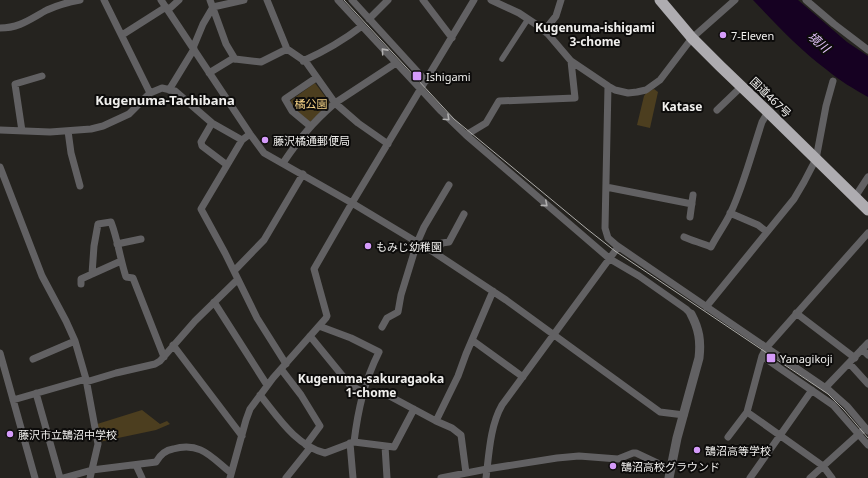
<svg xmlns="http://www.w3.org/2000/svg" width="868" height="478" font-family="'Noto Sans','Noto Sans JP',sans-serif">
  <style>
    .green { fill: #4c3e1f }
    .water { fill: #160122 }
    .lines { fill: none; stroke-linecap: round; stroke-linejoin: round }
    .pedestrian { stroke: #626163; stroke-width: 5.5 }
    .minor { stroke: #626163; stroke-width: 7 }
    .tertiary { stroke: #626163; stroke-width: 9 }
    .trunk { stroke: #aeacb0; stroke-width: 11 }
    .tram { stroke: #adaca9; stroke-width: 1 }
    .oneway { stroke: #b0afaf }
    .poi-dot { fill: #d59bfa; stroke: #0d0c0b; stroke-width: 1.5 }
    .labels { text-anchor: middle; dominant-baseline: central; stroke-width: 4; stroke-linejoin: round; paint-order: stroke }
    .poi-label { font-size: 11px; fill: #f0efed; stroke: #0d0c0b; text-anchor: start }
    .street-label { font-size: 11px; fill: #f0efed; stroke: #0d0c0b }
    .park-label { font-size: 11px; fill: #f6d386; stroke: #0d0c0b }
    .neighbourhood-label { font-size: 12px; font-weight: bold; fill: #f0efed; stroke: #0d0c0b }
    .water-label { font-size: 12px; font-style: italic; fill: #e6c5fd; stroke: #0d0c0b }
    .quarter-label { font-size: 13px; font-weight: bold; fill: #f0efed; stroke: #0d0c0b }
  </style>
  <rect width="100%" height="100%" fill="#25231f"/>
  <path class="green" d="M 315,83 L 330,103 L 310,122 L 295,109 L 290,101 Z
    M 654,89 L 658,92 L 650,128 L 637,125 L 644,96 L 646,93 Z
    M 142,410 L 160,424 L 167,421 L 170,424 L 156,430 L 99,442 L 94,425 Z"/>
  <path class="water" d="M 753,0 L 798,0 L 847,42 L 868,56 L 868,97 C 854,89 840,81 827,70 C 800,50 776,24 753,0 Z"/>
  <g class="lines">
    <path class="pedestrian" d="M 502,59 L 528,19"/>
    <path class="minor" d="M 104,0 L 150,93
      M 161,0 L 250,134 L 264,153 L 352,203 L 435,253 L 506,300 L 660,412 L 684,415
      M 210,0 L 226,44 L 235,59
      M 267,0 L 287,49 L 306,62 L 335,103 L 358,123 L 388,144
      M 338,0 L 441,111 L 466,135 L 610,259 L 639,276 L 686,309 L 691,314
      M 352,0 L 426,81
      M 423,0 L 452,38
      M 491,0 L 519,13 L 537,25 L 548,34 L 571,61 L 608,86 L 615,90 L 628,93 L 637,92 L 646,90 L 660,80 L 692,38 L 735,0
      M 806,0 L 834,24 L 868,50
      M 168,10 L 179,0
      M 369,19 L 388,0
      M 0,28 C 20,28 30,19 47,10 C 58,5 69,2 80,0
      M 544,31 L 556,16 L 561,0
      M 122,35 L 166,7
      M 193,48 L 203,24 L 213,7 L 244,0
      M 303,61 C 325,51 344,40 362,26
      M 209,73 L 232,59 L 235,59 L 261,62 L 287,49
      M 608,86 L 605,228 L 608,238 L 616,245 L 830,391 L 847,406 L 868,431
      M 169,90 L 194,49
      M 717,110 L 741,87
      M 212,123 L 201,142 L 202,146 L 227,165
      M 310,126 L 292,111 L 285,99 L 316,78
      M 0,130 L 50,132 L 91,129 L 103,126 L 129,114 L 150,93 L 162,88 L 175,91 L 212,123 L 242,140 L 250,134
      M 22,131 L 15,84 L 42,76
      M 68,131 L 71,153 L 80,186
      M 466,135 L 486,123 L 499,101 L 575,98 L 571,61
      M 242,140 L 201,209 L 225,253 L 257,318 L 286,364
      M 283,163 C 300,138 312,123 335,103 L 396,63
      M 0,167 L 42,276 L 66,321 L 75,341 L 86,379 L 98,444 L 90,478
      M 606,187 L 692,204
      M 855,197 L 868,177
      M 730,213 L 758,225 L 767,232
      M 690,217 L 693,195
      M 684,237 C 693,241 702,243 711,247 C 717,235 725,225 731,212 C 744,184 752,152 762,122 L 768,112
      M 117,244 L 141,239
      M 435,253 L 442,243 L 449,242 L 464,214
      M 234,271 L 264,240 L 303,174
      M 92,274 L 94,246 L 98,224 L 111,222 C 118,240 120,259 126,277 L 133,278 L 164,357
      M 81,284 L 81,279 L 121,261
      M 214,302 L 267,385
      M 706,307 L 794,199 L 804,182 L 816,159 L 826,106 L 833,81
      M 796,313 L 855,358
      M 319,326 L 351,338 L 379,352 C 364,382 358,410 354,442
      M 382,327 L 387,318 L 398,312 L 401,295 L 417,243 L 424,227 L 449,185
      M 310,336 L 350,385 L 363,392
      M 472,340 L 523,377
      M 173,345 L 242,436
      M 862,349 L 868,355
      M 0,353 L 35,478
      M 762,356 L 833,405 L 868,445
      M 33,359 L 75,341
      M 849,363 L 868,384
      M 281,369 L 301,395 L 320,426 L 306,445
      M 86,382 L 116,373 L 155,364 L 160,361 L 195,321 L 237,280
      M 825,388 L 868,343
      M 382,392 L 436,421 L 458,376 L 466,354 L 493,291
      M 36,393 L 60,478
      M 260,395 C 278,417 296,446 325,453 L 354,442 L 394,447 L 414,409
      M 13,400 L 86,379
      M 436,421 L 452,428 L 461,435 L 466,473
      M 728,437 L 747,412
      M 350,443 L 353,478
      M 385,446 L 387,478
      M 136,465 L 142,478
      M 63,478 L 92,470 L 156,462 C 160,455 166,450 173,449 C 201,441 212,458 231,473
      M 230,478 L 246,420 L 250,409 L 273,378 L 326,318 L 327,316 L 314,269 L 352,203 L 474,0
      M 286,478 L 310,448
      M 441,478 L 487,469 L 557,458 L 579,456 L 618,459 L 633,453 L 636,453 L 670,469
      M 486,478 C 489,454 490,426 502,405 L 618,247
      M 750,478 L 812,390
      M 810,478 L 862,431
      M 832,478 L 823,466 L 747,412 L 762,356 L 766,348 L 868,233"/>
    <path class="tertiary" d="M 669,478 L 677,438 L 699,358 C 701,341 699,329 691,314"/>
    <path class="trunk" d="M 660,0 L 692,38 L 720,66 L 768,112 L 868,210"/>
    <path class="tram" d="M 344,0 L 454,119 L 587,229 L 615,251 L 828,394 L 844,410 L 868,438"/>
  </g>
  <defs><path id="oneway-chevron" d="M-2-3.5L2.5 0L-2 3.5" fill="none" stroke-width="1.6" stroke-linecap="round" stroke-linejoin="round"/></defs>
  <g class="oneway">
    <use href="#oneway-chevron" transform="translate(384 51) rotate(-132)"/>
    <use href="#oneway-chevron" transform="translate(447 118) rotate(43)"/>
    <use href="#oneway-chevron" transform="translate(545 204) rotate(41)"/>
  </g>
  <g class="poi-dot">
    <circle cx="723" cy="35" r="4"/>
    <rect x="412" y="71" width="10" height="10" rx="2"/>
    <circle cx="265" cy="140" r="4"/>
    <circle cx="368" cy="246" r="4"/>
    <rect x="766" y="353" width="10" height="10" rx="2"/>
    <circle cx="10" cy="434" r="4"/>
    <circle cx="697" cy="450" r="4"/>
    <circle cx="613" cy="466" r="4"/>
  </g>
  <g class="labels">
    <g class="poi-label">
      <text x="731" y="35">7-Eleven</text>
      <text x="426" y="76">Ishigami</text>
      <text x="273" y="140">藤沢橘通郵便局</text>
      <text x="376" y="246">もみじ幼稚園</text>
      <text x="780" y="358">Yanagikoji</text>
      <text x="18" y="434">藤沢市立鵠沼中学校</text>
      <text x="705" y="450">鵠沼高等学校</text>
      <text x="621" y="466">鵠沼高校グラウンド</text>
    </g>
    <g class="street-label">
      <text transform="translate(771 97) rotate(44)">国道467号</text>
    </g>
    <g class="park-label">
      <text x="311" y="103">橘公園</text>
    </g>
    <g class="neighbourhood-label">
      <text x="595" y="27">Kugenuma-ishigami<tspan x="595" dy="14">3-chome</tspan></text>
      <text x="682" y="106">Katase</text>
      <text x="371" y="378">Kugenuma-sakuragaoka<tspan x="371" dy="14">1-chome</tspan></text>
    </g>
    <g class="water-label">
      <text transform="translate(819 42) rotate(40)">境川</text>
    </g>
    <g class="quarter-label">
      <text x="165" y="100">Kugenuma-Tachibana</text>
    </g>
  </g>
</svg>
